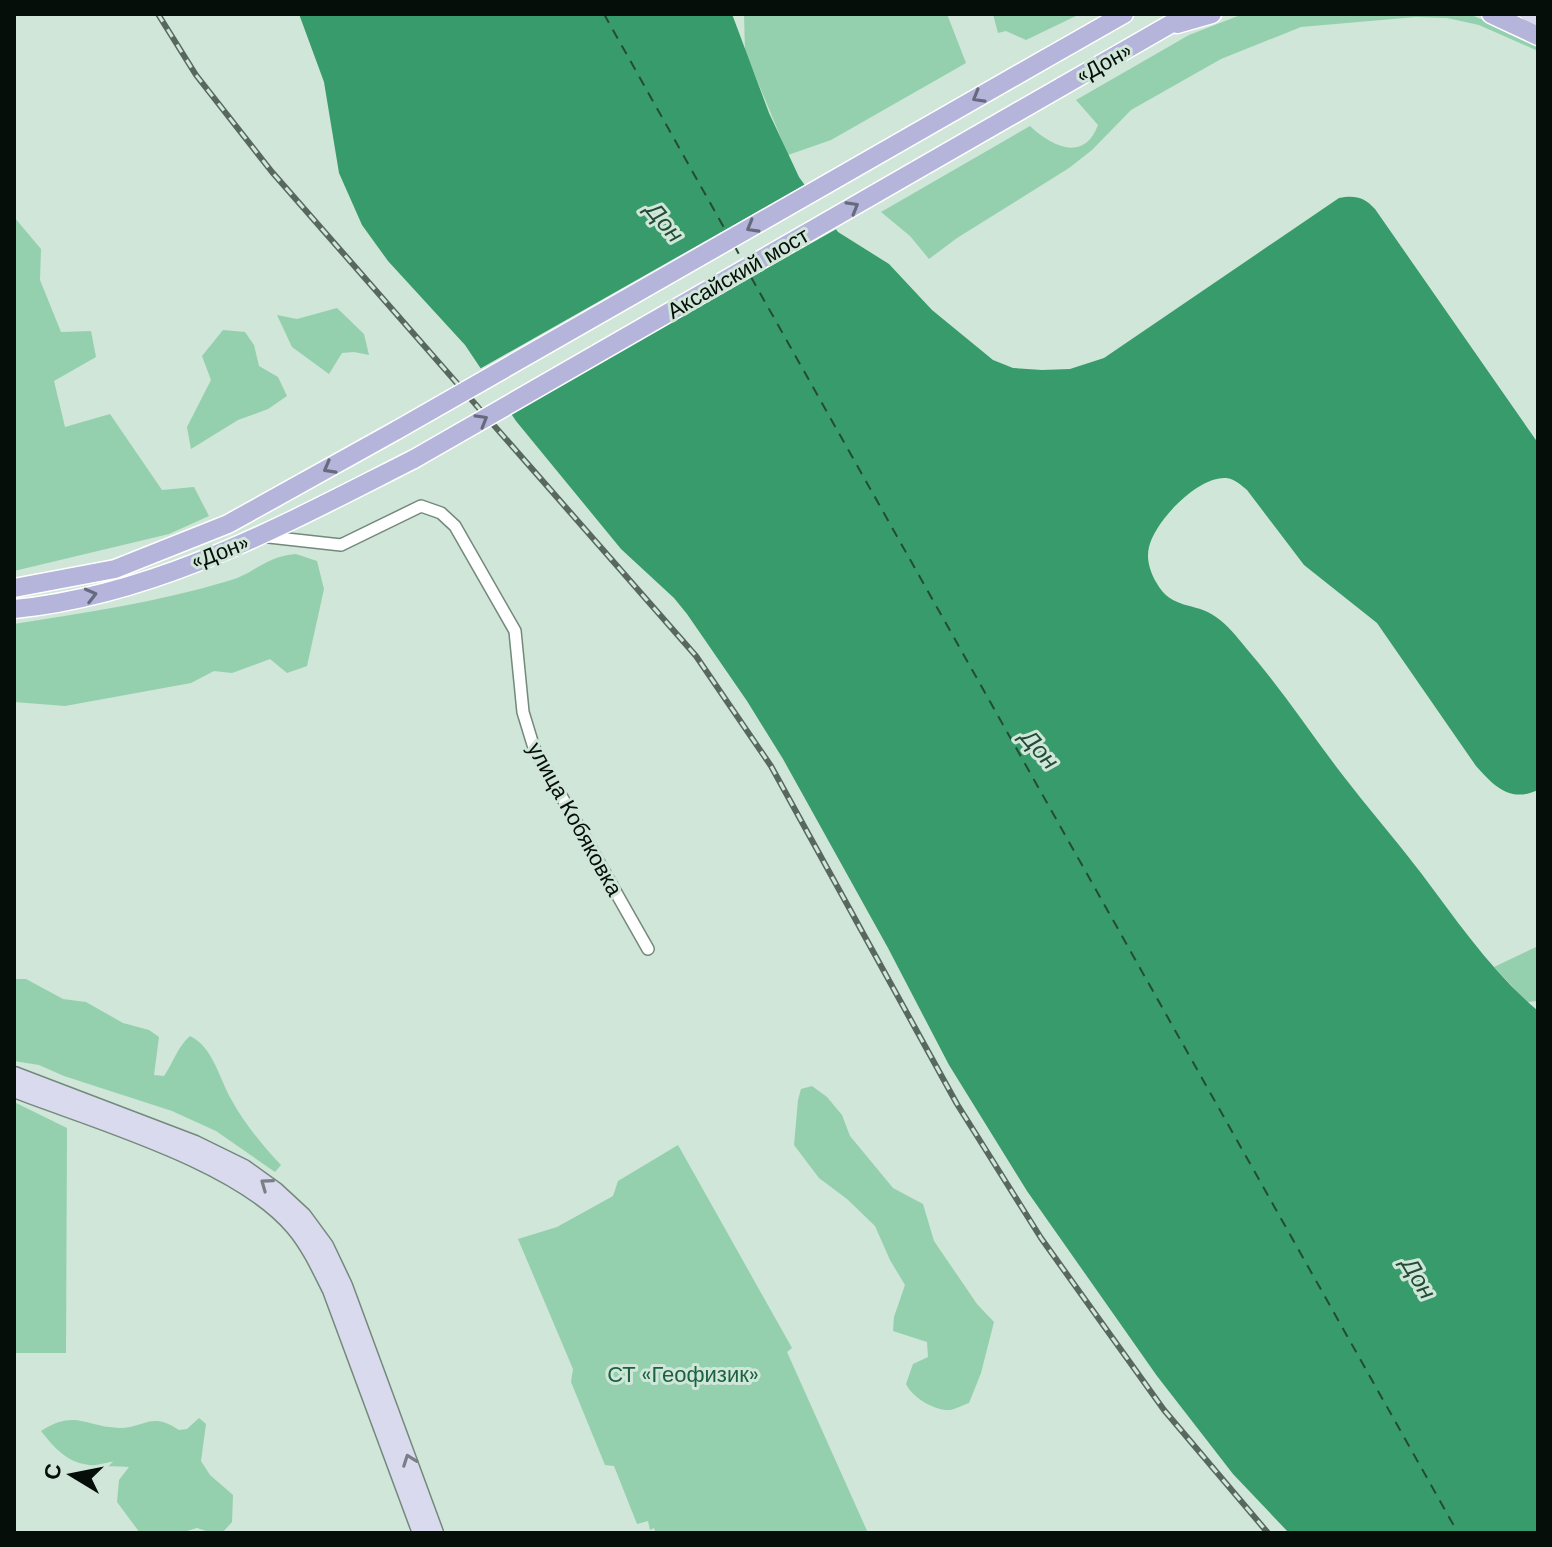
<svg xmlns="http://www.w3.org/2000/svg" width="1552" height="1547" font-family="'DM Sans',sans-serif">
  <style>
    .green { fill: #94d0ae }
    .water { fill: #389b6c }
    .pier { fill: #cfe6d8 }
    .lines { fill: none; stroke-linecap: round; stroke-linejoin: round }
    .ferry { stroke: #234b36; stroke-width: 2; stroke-dasharray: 10 8; stroke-linecap: butt }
    .minor-casing { stroke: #73897c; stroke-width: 14 }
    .secondary-casing { stroke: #73897c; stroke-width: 19 }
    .primary-casing { stroke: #fff; stroke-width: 21 }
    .minor { stroke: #fff; stroke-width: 11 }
    .secondary { stroke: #dadaee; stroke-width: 16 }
    .primary { stroke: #b5b5dc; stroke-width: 18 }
    .rail-casing { stroke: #59685f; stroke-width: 6 }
    .rail { stroke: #cfe6d8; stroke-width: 3; stroke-dasharray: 9; stroke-linecap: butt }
    .primary-bridge-casing { stroke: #fff; stroke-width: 21; stroke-linecap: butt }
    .primary-bridge { stroke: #b5b5dc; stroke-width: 18 }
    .oneway { stroke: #666a7d }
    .oneway2 { stroke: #7b7e87 }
    .labels { text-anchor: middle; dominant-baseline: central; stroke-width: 6; stroke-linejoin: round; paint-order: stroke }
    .street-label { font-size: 22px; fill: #060e09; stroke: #cfe6d8 }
    .park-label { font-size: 22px; fill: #1b6242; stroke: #cfe6d8 }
    .water-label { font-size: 24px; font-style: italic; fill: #234b36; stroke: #cfe6d8 }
  </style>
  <rect width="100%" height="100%" fill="#cfe6d8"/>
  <path class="green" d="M 744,14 L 947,14 L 966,63 L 831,140 L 788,155 L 745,51 Z
    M 993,14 L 1080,14 L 1026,40 L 1006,31 L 998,33 Z
    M 1243,14 L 1469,14 L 1538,43 L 1538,51 L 1479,25 L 1447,18 L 1416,17 L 1301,27 L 1221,59 L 1131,110 L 1092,150 L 1069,168 L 957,238 L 929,259 L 910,236 L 881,212 L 1030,126 C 1051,146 1084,163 1098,125 L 1076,100 L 1189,35 Z
    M 14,217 L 41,249 L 40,280 L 61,332 L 91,331 L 96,357 L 54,381 L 65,427 L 110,414 L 162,490 L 194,487 L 209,516 L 169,534 L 14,571 Z
    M 337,308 L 364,334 L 369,355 L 354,352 L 342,353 L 329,374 L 292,347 L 277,315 L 297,319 Z
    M 223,330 L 245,332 L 254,345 L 259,366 L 278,377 L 287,396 L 268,409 L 238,420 L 191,449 L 187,427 L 211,380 L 202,356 Z
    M 296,554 L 317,561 L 324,589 L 307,666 L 287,673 L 270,659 L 232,673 L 214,671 L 191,683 L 65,706 L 14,702 L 14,624 C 85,613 158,602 228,581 C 254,574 266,556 296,554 Z
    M 1538,946 L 1538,1001 L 1527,1002 L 1494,967 Z
    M 14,979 L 26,979 L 63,999 L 86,1002 L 123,1023 L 149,1030 L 159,1037 L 154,1075 L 164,1076 C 173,1063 178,1046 190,1036 C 213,1047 219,1078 231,1099 C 244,1123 262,1145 281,1165 L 275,1172 L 216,1131 L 172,1111 L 64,1076 L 39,1065 L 14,1061 Z
    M 812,1086 L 827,1097 L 842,1115 L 850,1136 L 893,1188 L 923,1204 L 934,1241 L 977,1304 L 994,1322 L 981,1373 L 969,1403 C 963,1405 956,1409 950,1410 C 934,1411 912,1397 906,1384 L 913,1364 L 928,1357 L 927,1342 L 893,1331 L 894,1317 L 905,1285 L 890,1260 L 875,1226 L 847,1199 L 819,1178 L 794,1145 L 798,1100 L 801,1089 Z
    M 14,1102 L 67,1128 L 66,1353 L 14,1353 Z
    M 678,1145 L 792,1348 L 787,1352 L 868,1533 L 656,1533 L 654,1528 L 650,1530 L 648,1521 L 637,1524 L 614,1466 L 605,1465 L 571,1382 L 573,1369 L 518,1239 L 557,1227 L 613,1196 L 618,1181 Z
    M 199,1418 L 206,1424 L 201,1461 L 210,1475 L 233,1495 L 232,1522 L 222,1533 L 212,1533 L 197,1528 L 180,1533 L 140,1533 L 117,1502 L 119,1480 L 129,1467 C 84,1465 71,1470 41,1431 C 76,1409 85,1427 119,1428 C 145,1428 151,1411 179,1430 L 187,1429 Z"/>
  <path class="water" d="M 299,14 L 732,14 L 769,113 L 799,177 L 838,232 L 889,264 L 932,310 L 993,360 L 1013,368 L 1042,370 L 1070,369 L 1104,358 L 1339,198 C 1355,195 1364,197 1375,209 L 1538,443 L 1538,790 C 1510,803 1494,786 1476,766 L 1377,623 L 1304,565 L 1247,490 C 1241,485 1235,479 1226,478 C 1198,476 1155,521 1149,547 C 1146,559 1150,571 1156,582 C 1172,611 1194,601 1216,617 C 1228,625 1237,637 1246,648 C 1280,687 1309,731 1341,773 C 1367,807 1395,839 1421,873 C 1457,921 1492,972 1538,1011 L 1538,1533 L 1289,1533 L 1233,1474 L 1157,1376 L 1027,1191 L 949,1065 L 888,948 L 783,759 L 747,701 L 687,614 L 674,598 L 621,549 L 516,421 L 465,345 L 388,261 L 362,225 L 339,173 L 324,82 Z"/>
  <path class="pier" d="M 808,183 L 840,227 L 507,415 L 476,371 Z"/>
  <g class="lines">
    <path class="ferry" d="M 604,14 L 727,233
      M 734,245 L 742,260
      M 751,277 L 1458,1533"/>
    <defs>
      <path id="minor" d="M 260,536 L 341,545 L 421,506 L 441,513 L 455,526 L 515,631 L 523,712 L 534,748 L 648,949"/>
      <path id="secondary" d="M 1529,14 L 1538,21
        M 14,1075 L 195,1144 L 244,1168 L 276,1191 L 303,1216 L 325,1246 L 344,1286 L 435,1533
        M 14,1089 C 94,1120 239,1161 294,1227 C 310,1246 320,1268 331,1290 L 421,1533"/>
      <path id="primary" d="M 1491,14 L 1538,36
        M 1177,24 L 1212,14
        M 1045,59 L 1124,14
        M 1061,87 L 1188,14
        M 14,588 L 115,569 L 228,524 L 397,430
        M 14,609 C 158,595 287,523 414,459"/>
    </defs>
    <use href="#minor" class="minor-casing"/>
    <use href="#secondary" class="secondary-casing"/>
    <use href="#primary" class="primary-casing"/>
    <use href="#minor" class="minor"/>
    <use href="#secondary" class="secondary"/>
    <use href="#primary" class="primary"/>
    <defs>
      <path id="rail" d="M 158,14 L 196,75 L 272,172 L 696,656 L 771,766 L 957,1104 L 1041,1238 L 1164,1410 L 1268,1533"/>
    </defs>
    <use href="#rail" class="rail-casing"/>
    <use href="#rail" class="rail"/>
    <defs>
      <path id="primary-bridge" d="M 397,430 L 1045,59
        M 414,459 L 1061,87"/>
    </defs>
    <use href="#primary-bridge" class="primary-bridge-casing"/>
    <use href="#primary-bridge" class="primary-bridge"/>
  </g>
  <defs><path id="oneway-chevron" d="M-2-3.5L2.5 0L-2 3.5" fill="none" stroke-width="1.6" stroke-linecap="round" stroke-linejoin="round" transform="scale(2)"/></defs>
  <g class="oneway">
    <use href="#oneway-chevron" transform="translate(978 97) rotate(150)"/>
    <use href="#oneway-chevron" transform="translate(853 207) rotate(-30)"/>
    <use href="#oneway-chevron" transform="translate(752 227) rotate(150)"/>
    <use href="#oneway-chevron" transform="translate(482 420) rotate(-30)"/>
    <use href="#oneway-chevron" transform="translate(329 468) rotate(151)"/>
    <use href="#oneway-chevron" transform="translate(91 595) rotate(-14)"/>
  </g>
  <g class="oneway2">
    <use href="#oneway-chevron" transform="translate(266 1184) rotate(-144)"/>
    <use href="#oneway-chevron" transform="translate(409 1460) rotate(-110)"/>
  </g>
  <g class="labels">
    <g class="street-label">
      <text transform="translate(1104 63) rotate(-29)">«Дон»</text>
      <text transform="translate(738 273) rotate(-30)">Аксайский мост</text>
      <text transform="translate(220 552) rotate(-21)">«Дон»</text>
      <text transform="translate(575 819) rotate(61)">улица Кобяковка</text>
    </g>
    <g class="park-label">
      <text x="683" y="1374">СТ «Геофизик»</text>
    </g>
    <g class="water-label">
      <text transform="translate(665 222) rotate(50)">Дон</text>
      <text transform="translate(1040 749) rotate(49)">Дон</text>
      <text transform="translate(1419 1278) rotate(59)">Дон</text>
    </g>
  </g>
  <rect width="1552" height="1547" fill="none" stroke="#060e09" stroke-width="32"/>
  <g transform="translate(72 1475) rotate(280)" stroke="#cfe6d8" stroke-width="6" paint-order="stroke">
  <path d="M0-6L14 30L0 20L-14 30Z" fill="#060e09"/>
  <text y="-12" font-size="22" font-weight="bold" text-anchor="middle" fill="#060e09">С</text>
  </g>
</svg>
